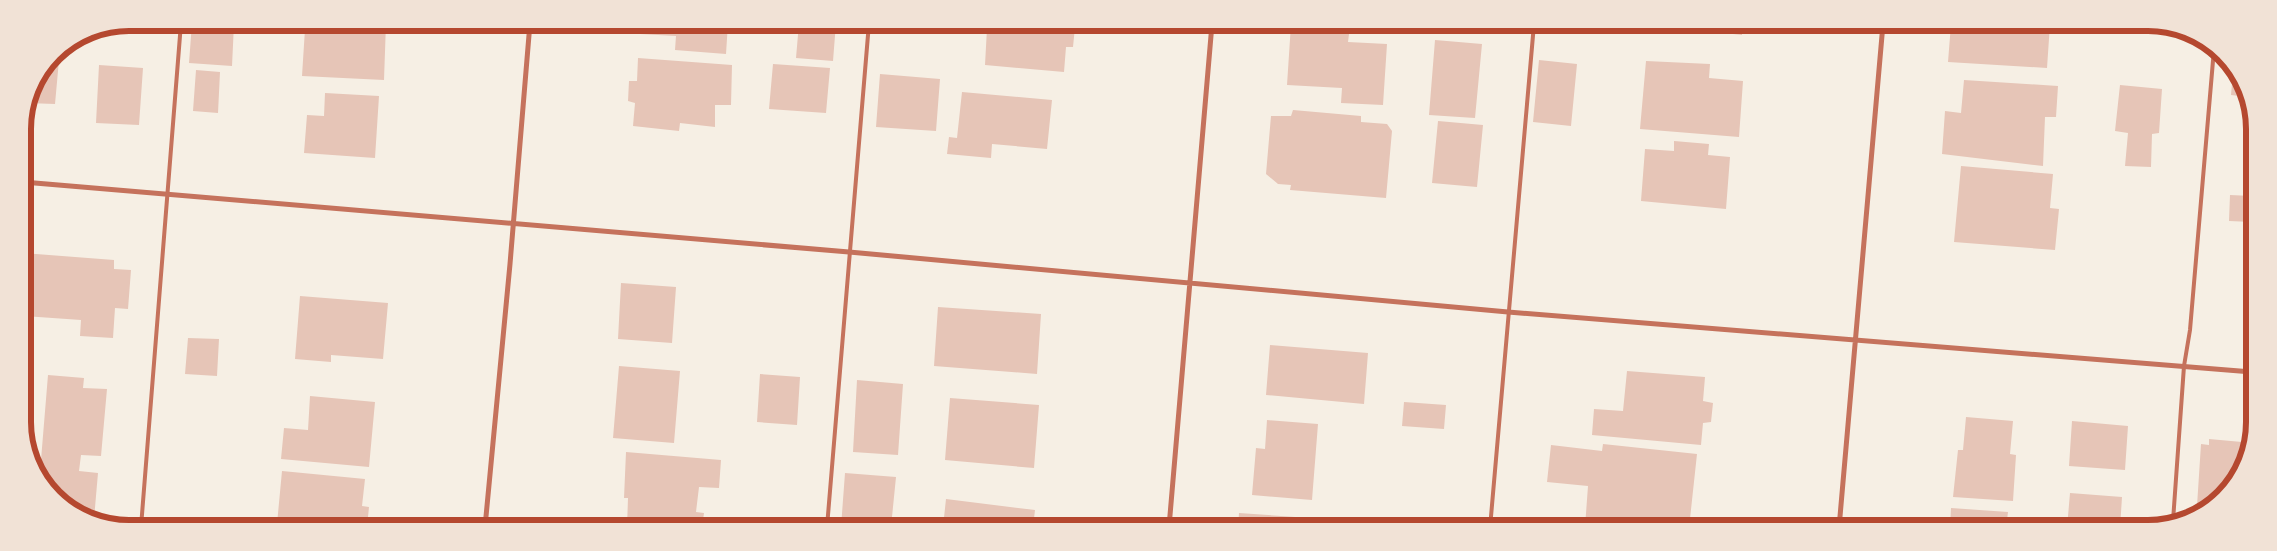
<svg xmlns="http://www.w3.org/2000/svg" width="2277" height="551" font-family="'Roboto Condensed',sans-serif">
  <style>
    .building { fill: #e6c5b7 }
    .lines { fill: none; stroke-linecap: round; stroke-linejoin: round }
    .service { stroke: #c5725c; stroke-width: 4 }
    .minor { stroke: #c5725c; stroke-width: 5 }
    .rim { fill: none; stroke: #b5482f; stroke-width: 6 }
  </style>
  <rect width="100%" height="100%" fill="#f6efe4"/>
  <path class="building" d="M 192,23 L 234,24 L 232,66 L 189,63 Z
    M 315,23 L 386,23 L 384,80 L 302,76 L 305,29 L 314,30 Z
    M 641,23 L 728,23 L 726,54 L 675,50 L 676,36 L 640,34 Z
    M 799,23 L 836,23 L 833,61 L 796,58 Z
    M 1017,23 L 1068,23 L 1068,26 L 1075,27 L 1073,47 L 1066,47 L 1064,72 L 985,65 L 987,28 L 1016,30 Z
    M 1291,24 L 1350,26 L 1348,42 L 1387,44 L 1383,105 L 1341,103 L 1342,88 L 1287,85 Z
    M 1641,24 L 1742,24 L 1742,35 Z
    M 1951,24 L 2050,24 L 2047,68 L 1948,62 Z
    M 2104,24 L 2160,24 L 2160,31 Z
    M 1435,40 L 1482,44 L 1475,118 L 1429,115 Z
    M 60,49 L 55,104 L 27,103 L 31,88 L 54,53 Z
    M 638,58 L 732,65 L 731,105 L 715,105 L 715,127 L 680,123 L 679,131 L 633,126 L 635,103 L 628,101 L 629,81 L 637,81 Z
    M 1539,60 L 1577,64 L 1571,126 L 1533,122 Z
    M 1646,61 L 1710,64 L 1709,78 L 1743,81 L 1739,137 L 1640,129 Z
    M 773,64 L 830,68 L 826,113 L 769,109 Z
    M 99,65 L 143,68 L 139,125 L 96,123 Z
    M 196,70 L 220,72 L 218,113 L 193,111 Z
    M 2233,72 L 2247,97 L 2231,95 Z
    M 880,74 L 940,79 L 936,131 L 876,127 Z
    M 1964,80 L 2058,86 L 2056,117 L 2045,117 L 2043,166 L 1942,154 L 1945,111 L 1961,113 Z
    M 2120,85 L 2162,89 L 2159,133 L 2152,134 L 2151,167 L 2125,166 L 2128,133 L 2115,131 Z
    M 962,92 L 1052,100 L 1047,149 L 992,144 L 991,158 L 947,154 L 949,137 L 957,138 Z
    M 325,93 L 379,96 L 375,158 L 304,153 L 307,115 L 324,116 Z
    M 1293,110 L 1361,116 L 1361,122 L 1387,124 L 1392,131 L 1386,198 L 1290,190 L 1291,185 L 1278,184 L 1266,174 L 1271,116 L 1291,116 Z
    M 1438,121 L 1483,125 L 1477,187 L 1432,183 Z
    M 1674,141 L 1709,144 L 1708,155 L 1730,157 L 1726,209 L 1641,201 L 1645,149 L 1674,151 Z
    M 1961,166 L 2053,174 L 2050,208 L 2059,209 L 2055,250 L 1954,242 Z
    M 2230,195 L 2252,196 L 2252,222 L 2229,221 Z
    M 23,253 L 114,260 L 114,269 L 131,270 L 128,309 L 115,308 L 113,338 L 80,336 L 81,320 L 24,316 Z
    M 621,283 L 676,287 L 672,343 L 618,339 Z
    M 300,296 L 388,303 L 383,359 L 331,355 L 331,362 L 295,359 Z
    M 938,307 L 1041,314 L 1037,374 L 934,366 Z
    M 188,338 L 219,339 L 217,376 L 185,374 Z
    M 1270,345 L 1368,353 L 1364,404 L 1266,395 Z
    M 619,366 L 680,371 L 674,443 L 613,438 Z
    M 1627,371 L 1705,377 L 1703,401 L 1713,403 L 1711,422 L 1703,423 L 1701,445 L 1592,435 L 1594,409 L 1623,411 Z
    M 760,374 L 800,377 L 797,425 L 757,422 Z
    M 48,375 L 84,378 L 83,388 L 107,389 L 101,456 L 81,455 L 79,471 L 98,473 L 94,519 L 54,498 L 40,472 Z
    M 857,380 L 903,384 L 898,455 L 853,452 Z
    M 310,396 L 375,402 L 369,467 L 281,459 L 284,428 L 308,430 Z
    M 950,398 L 1039,405 L 1034,468 L 945,460 Z
    M 1404,402 L 1446,405 L 1444,429 L 1402,426 Z
    M 1966,417 L 2013,421 L 2010,454 L 2016,455 L 2013,501 L 1953,497 L 1958,450 L 1963,450 Z
    M 1267,420 L 1318,424 L 1312,500 L 1252,495 L 1256,448 L 1265,449 Z
    M 2072,421 L 2128,426 L 2125,470 L 2069,466 Z
    M 2209,439 L 2253,443 L 2218,502 L 2206,507 L 2197,506 L 2201,444 L 2209,445 Z
    M 1603,444 L 1697,454 L 1689,528 L 1585,527 L 1588,486 L 1547,482 L 1551,445 L 1602,451 Z
    M 626,452 L 721,460 L 719,488 L 699,487 L 696,512 L 704,513 L 702,527 L 627,527 L 628,498 L 624,498 Z
    M 282,471 L 365,479 L 362,506 L 369,507 L 367,527 L 277,524 Z
    M 845,473 L 896,477 L 891,527 L 841,527 Z
    M 2070,493 L 2122,497 L 2120,528 L 2067,528 Z
    M 946,499 L 1035,510 L 1033,527 L 943,527 Z
    M 1951,508 L 2008,512 L 2006,528 L 1950,528 Z
    M 1239,513 L 1339,520 L 1338,528 L 1238,527 Z"/>
  <g class="lines">
    <path class="service" d="M 2173,521 L 2184,366 L 2190,330 L 2214,49
      M 141,527 L 181,23
      M 827,527 L 869,23
      M 1490,528 L 1534,24"/>
    <path class="minor" d="M 23,182 L 849,252 L 1508,312 L 2252,372
      M 485,527 L 510,264 L 530,23
      M 1169,527 L 1212,24
      M 1839,528 L 1883,24"/>
  </g>
  <path d="M0 0H2277V551H0ZM129 31H2148A98 98 0 0 1 2246 129V422A98 98 0 0 1 2148 520H129A98 98 0 0 1 31 422V129A98 98 0 0 1 129 31Z" fill="#f1e2d6" fill-rule="evenodd"/>
  <path class="rim" d="M129 31H2148A98 98 0 0 1 2246 129V422A98 98 0 0 1 2148 520H129A98 98 0 0 1 31 422V129A98 98 0 0 1 129 31Z"/>
</svg>
